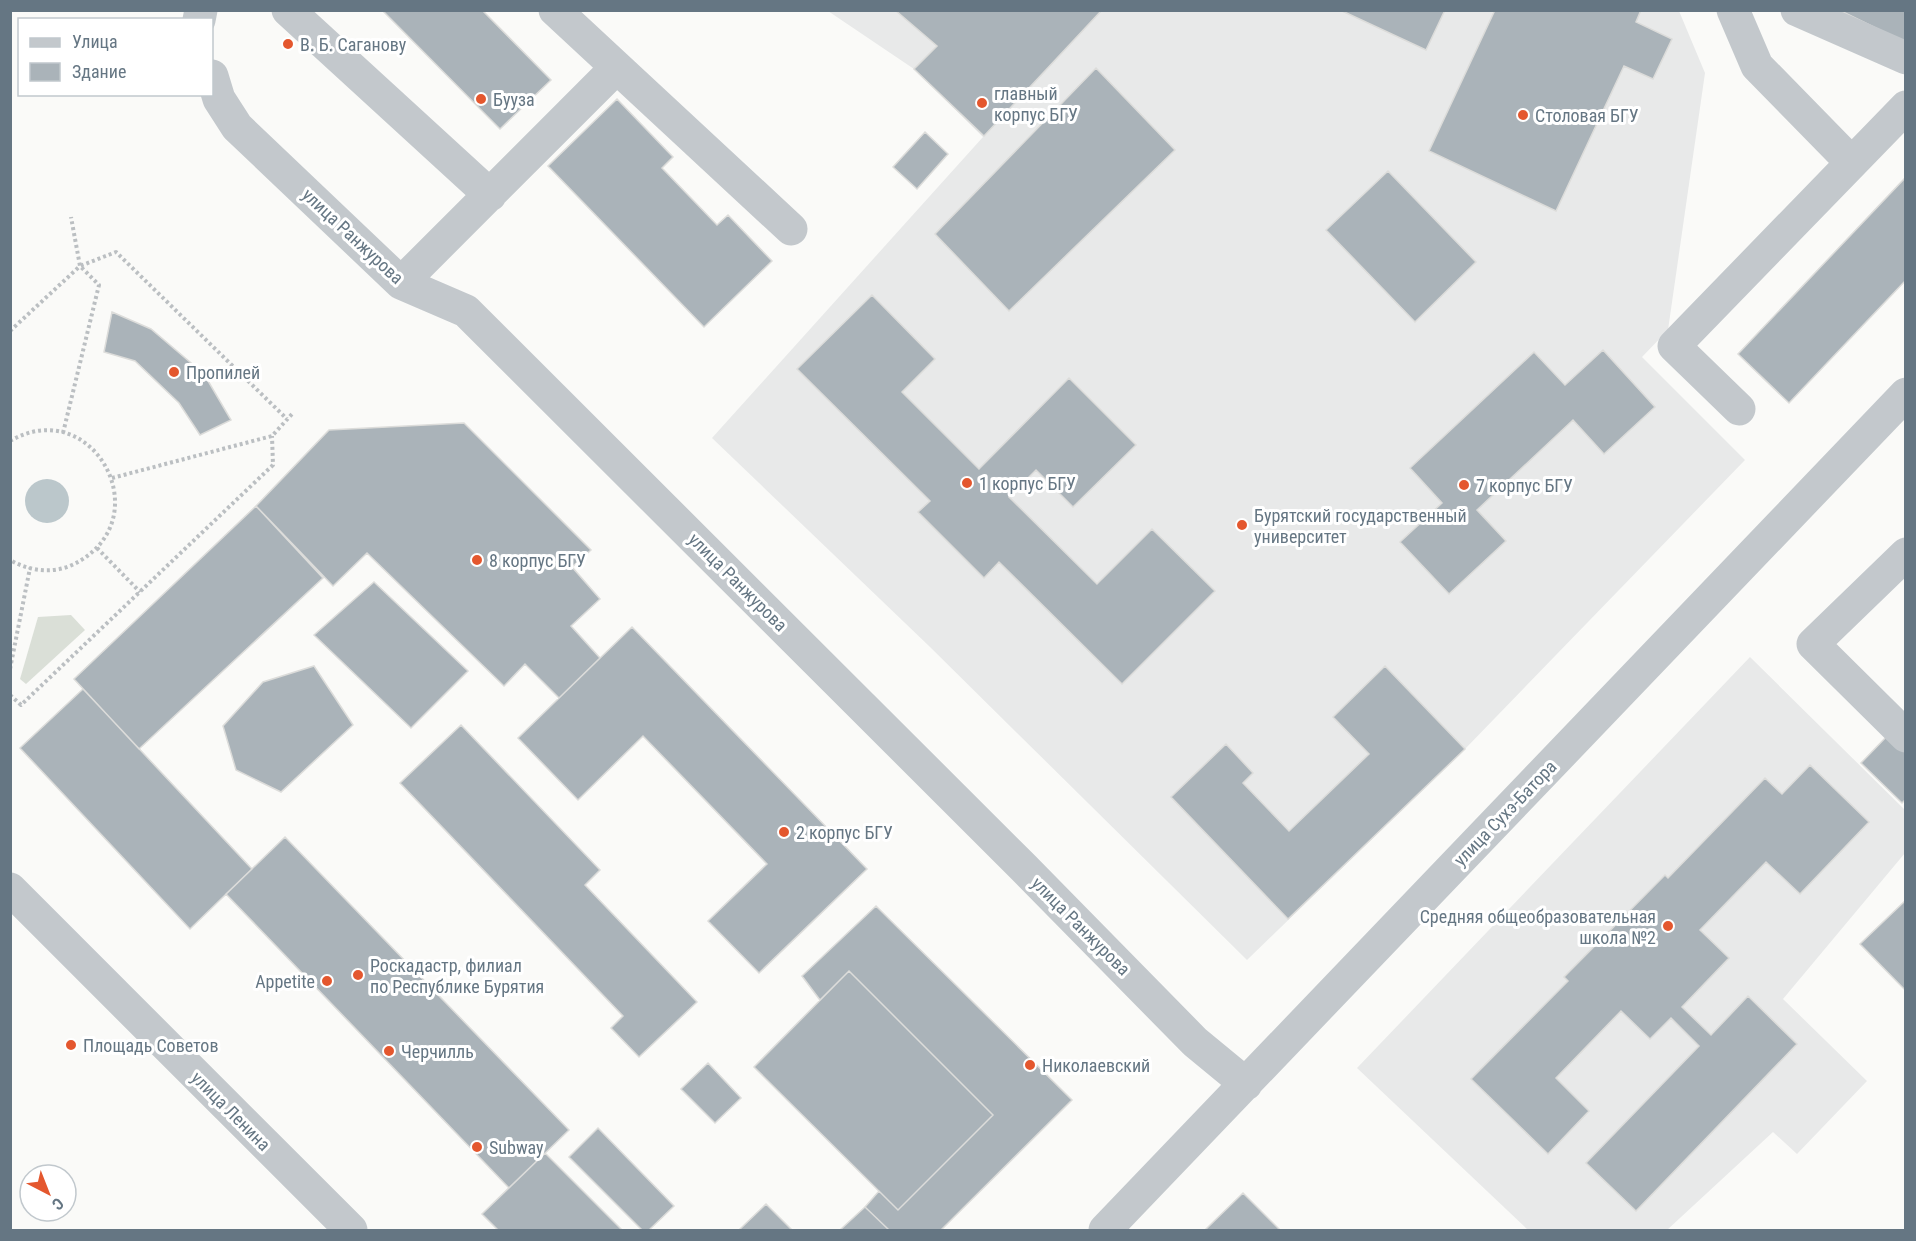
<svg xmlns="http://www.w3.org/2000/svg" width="1916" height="1241" font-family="'Roboto Condensed',sans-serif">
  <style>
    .built { fill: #e8e9e9 }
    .green { fill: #dadfd7 }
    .water { fill: #bbc7cb }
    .building { fill: #aab3b9; stroke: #dcdcda; stroke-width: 1.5 }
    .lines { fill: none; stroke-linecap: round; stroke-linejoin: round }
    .path { stroke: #bbbfc2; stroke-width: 4; stroke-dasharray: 3 3; stroke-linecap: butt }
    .minor { stroke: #c3c8cc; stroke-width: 33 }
    .poi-dot { fill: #e4572e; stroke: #fff; stroke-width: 2 }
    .labels { text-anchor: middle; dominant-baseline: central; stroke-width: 6; stroke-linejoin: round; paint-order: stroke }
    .poi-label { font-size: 18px; fill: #657683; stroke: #fff; text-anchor: start }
    .street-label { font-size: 18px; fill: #657683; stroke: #fff }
  </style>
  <rect width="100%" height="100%" fill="#fafaf8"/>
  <path class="built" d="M 828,11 L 1679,11 L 1705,73 L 1668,330 L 1642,357 L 1745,460 L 1465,749 L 1247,960 L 929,646 L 712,438 L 983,137 L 914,69 Z
    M 1750,657 L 1905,810 L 1905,853 L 1783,999 L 1867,1081 L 1797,1154 L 1773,1132 L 1667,1230 L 1528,1230 L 1357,1068 Z"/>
  <path class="green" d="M 71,615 L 85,630 L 26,684 L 20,679 L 38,617 Z"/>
  <path class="water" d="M25 501a22 22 0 1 1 44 0a22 22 0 1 1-44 0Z"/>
  <path class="building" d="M 382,10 L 482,10 L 551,80 L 500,129 Z
    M 895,10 L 1102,10 L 984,136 L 914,69 L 937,46 Z
    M 1340,10 L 1445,10 L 1426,50 Z
    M 1495,10 L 1641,10 L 1636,22 L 1672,39 L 1653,79 L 1624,66 L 1556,211 L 1429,151 Z
    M 1839,10 L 1906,10 L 1906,43 Z
    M 1096,68 L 1175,150 L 1009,311 L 935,234 Z
    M 617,99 L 673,157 L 662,168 L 717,225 L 728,215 L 772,261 L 704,327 L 548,166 Z
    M 925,132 L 948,154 L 917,189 L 893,167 Z
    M 1388,171 L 1476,262 L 1415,322 L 1326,230 Z
    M 1906,177 L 1906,280 L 1789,403 L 1738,354 Z
    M 872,295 L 935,359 L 902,392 L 979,469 L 1069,378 L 1136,445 L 1073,507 L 1036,470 L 1009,497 L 1097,584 L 1152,529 L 1215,591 L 1122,684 L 999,562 L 984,578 L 918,512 L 930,501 L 797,369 Z
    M 112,312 L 151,329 L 204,374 L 231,420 L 200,435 L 179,403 L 135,361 L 104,352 Z
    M 1603,350 L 1655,407 L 1604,454 L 1573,420 L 1477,510 L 1506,541 L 1449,594 L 1400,542 L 1442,503 L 1410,468 L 1534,352 L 1565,385 Z
    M 464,423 L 591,550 L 572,567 L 600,599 L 571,626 L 600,658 L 559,698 L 525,664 L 504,686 L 367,553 L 333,586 L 256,506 L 329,430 Z
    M 256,506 L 323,578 L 139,749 L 74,679 Z
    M 374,582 L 468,671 L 411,728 L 314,635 Z
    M 632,627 L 867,869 L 759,973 L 708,921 L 767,864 L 643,736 L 578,800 L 518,738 Z
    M 314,666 L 353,725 L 281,792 L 236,770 L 223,726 L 263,682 Z
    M 1385,666 L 1465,749 L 1288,919 L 1171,797 L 1226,744 L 1253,773 L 1243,783 L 1289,831 L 1369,754 L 1333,717 Z
    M 83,689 L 252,869 L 190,929 L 20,748 Z
    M 461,725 L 600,870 L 585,885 L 697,1002 L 639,1057 L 611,1028 L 623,1016 L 400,783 Z
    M 1891,732 L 1906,746 L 1906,799 L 1902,803 L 1861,763 Z
    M 1810,765 L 1869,822 L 1800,894 L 1766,862 L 1700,930 L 1729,958 L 1682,1007 L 1711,1035 L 1748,996 L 1797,1044 L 1636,1211 L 1586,1163 L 1699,1046 L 1671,1018 L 1650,1039 L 1621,1011 L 1556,1078 L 1589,1111 L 1548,1154 L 1471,1079 L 1568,981 L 1564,977 L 1665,875 L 1668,878 L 1765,778 L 1782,794 Z
    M 285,837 L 569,1130 L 509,1188 L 226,894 Z
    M 1906,900 L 1906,991 L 1860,944 Z
    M 876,906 L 1072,1100 L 941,1230 L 889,1230 L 865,1207 L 879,1191 L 898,1210 L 993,1115 L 849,971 L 820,1000 L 802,976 Z
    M 849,971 L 993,1115 L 898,1210 L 754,1067 Z
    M 708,1063 L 741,1098 L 715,1123 L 681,1089 Z
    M 598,1128 L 674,1206 L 649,1230 L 642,1230 L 569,1157 Z
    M 545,1153 L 622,1230 L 498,1230 L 482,1214 Z
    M 1243,1193 L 1280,1230 L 1205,1230 Z
    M 766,1204 L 792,1230 L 739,1230 Z
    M 865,1207 L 889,1230 L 840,1230 Z"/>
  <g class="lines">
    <path class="path" d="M 10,331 L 80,266 L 71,217
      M 63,433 L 99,285 L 80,266 L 116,252 L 287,419
      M 10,441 C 94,392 163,522 72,565 C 52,574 29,571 10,560
      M 112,478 L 272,436 L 292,414
      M 97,548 L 140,592
      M 10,669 L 30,568
      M 10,695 L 21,705 L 273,465 L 272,436"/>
    <path class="minor" d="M 288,10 L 490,195
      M 555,10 L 791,229
      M 1733,10 L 1757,66 L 1851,162
      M 1797,10 L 1906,58
      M 199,20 L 201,10
      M 212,76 L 219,99 L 237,127 L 401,283 L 466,311 L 1023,867 L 1195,1042 L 1246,1084
      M 401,283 L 616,68
      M 1739,409 L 1674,346 L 1906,107
      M 1906,554 L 1813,644 L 1906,736
      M 10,889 L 351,1230
      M 1105,1230 L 1906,394"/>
  </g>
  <g class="poi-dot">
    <circle cx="288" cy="44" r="6"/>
    <circle cx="481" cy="99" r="6"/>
    <circle cx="982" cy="103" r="6"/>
    <circle cx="1523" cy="115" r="6"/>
    <circle cx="174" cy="372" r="6"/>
    <circle cx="967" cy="483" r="6"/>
    <circle cx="1464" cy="485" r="6"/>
    <circle cx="1242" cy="525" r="6"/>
    <circle cx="477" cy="560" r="6"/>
    <circle cx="784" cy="832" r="6"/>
    <circle cx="1668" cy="926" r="6"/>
    <circle cx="358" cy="975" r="6"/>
    <circle cx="327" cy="981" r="6"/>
    <circle cx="71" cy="1045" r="6"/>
    <circle cx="389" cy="1051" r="6"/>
    <circle cx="1030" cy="1065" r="6"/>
    <circle cx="477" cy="1147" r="6"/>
  </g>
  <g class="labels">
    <g class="poi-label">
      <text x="300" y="44">В. Б. Саганову</text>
      <text x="994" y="93">главный<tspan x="994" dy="21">корпус БГУ</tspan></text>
      <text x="493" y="99">Бууза</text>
      <text x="1535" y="115">Столовая БГУ</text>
      <text x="186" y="372">Пропилей</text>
      <text x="979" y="483">1 корпус БГУ</text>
      <text x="1476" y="485">7 корпус БГУ</text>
      <text x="1254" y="515">Бурятский государственный<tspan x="1254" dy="21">университет</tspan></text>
      <text x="489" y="560">8 корпус БГУ</text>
      <text x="796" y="832">2 корпус БГУ</text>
      <text x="1656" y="916" text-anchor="end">Средняя общеобразовательная<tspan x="1656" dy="21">школа №2</tspan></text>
      <text x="370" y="965">Роскадастр, филиал<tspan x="370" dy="21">по Республике Бурятия</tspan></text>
      <text x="315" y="981" text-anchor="end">Appetite</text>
      <text x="83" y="1045">Площадь Советов</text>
      <text x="401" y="1051">Черчилль</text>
      <text x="1042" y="1065">Николаевский</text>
      <text x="489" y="1147">Subway</text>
    </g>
    <g class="street-label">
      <text transform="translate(353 236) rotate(43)">улица Ранжурова</text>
      <text transform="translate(738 582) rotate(45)">улица Ранжурова</text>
      <text transform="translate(1505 813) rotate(-46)">улица Сухэ-Батора</text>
      <text transform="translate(1081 926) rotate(45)">улица Ранжурова</text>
      <text transform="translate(231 1111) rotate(45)">улица Ленина</text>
    </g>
  </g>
  <rect width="1916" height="1241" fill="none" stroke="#657683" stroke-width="24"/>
  <rect x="18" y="18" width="195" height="78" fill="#ffffff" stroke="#c1c8cd" stroke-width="1.5"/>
  <rect x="30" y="38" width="30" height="9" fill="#c3c8cc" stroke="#c1c8cd" stroke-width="1.5"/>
  <text x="72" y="48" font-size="18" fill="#657683">Улица</text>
  <rect x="30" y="63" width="30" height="18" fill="#aab3b9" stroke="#c1c8cd" stroke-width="1.5"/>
  <text x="72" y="78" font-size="18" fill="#657683">Здание</text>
  <g transform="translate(48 1193) rotate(138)"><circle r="28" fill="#ffffff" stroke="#c1c8cd" stroke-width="1.5"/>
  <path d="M0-4.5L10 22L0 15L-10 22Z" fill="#e4572e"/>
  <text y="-9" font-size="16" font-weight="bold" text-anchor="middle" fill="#657683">С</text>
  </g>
</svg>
